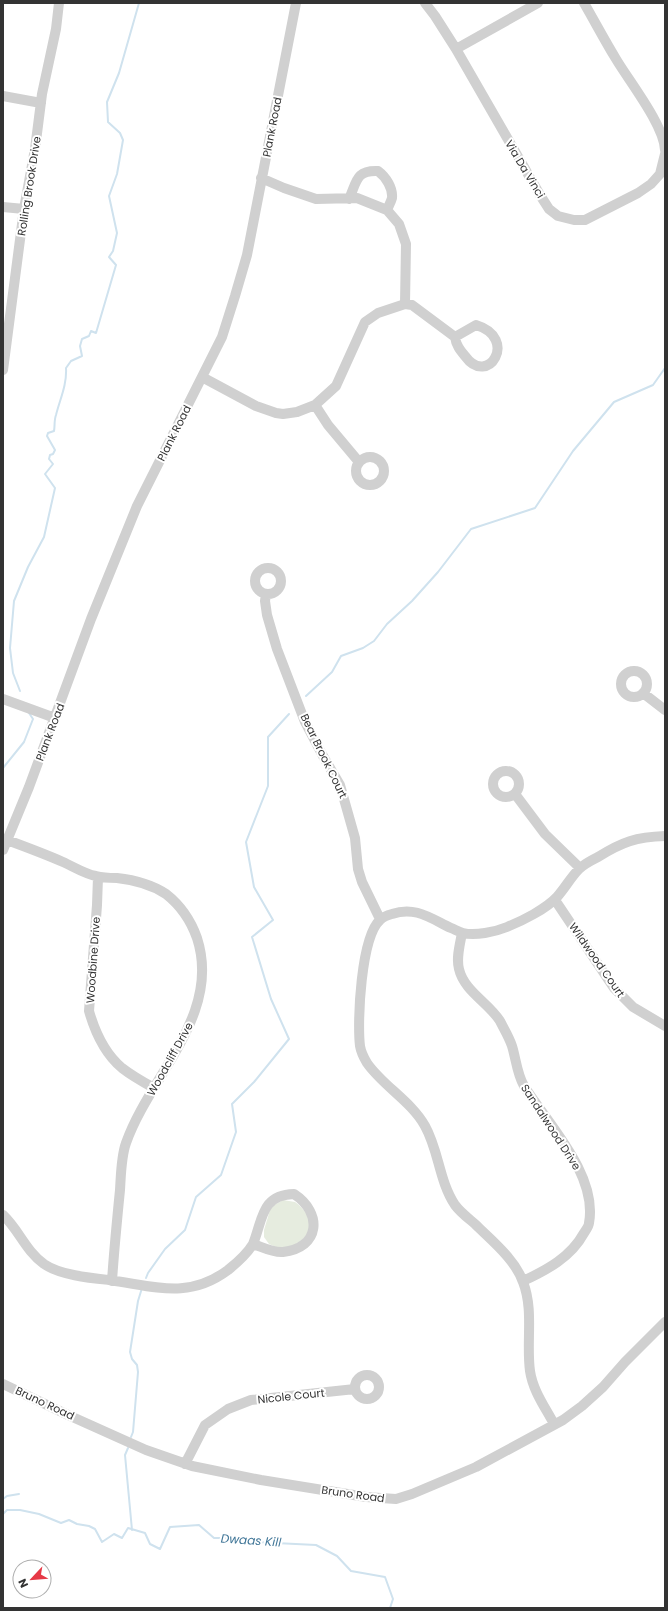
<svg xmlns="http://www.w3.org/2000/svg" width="668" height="1611" font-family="Poppins,sans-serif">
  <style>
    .green { fill: #e6ecdf }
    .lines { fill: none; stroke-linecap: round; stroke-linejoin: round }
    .stream { stroke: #cfe2ee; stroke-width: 2 }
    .minor { stroke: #d0d0d0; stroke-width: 10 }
    .labels { text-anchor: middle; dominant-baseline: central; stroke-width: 4; stroke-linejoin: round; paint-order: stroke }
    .street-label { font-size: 11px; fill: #333; stroke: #fff }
    .water-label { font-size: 12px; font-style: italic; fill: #3f7597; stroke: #fff }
  </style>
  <rect width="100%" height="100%" fill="#fff"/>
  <path class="green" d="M 283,1200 L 295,1202 L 299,1205 L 307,1214 L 310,1226 L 306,1237 L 290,1248 L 276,1247 L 269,1244 L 264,1237 L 264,1230 L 270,1210 L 273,1206 Z"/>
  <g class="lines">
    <path class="stream" d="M 20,691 L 13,673 L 10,648 L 14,601 L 28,567 L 44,537 L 55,488 L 45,474 L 53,464 L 49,459 L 50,455 L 53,454 L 55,450 L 47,436 L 48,433 L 54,431 C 55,426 54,420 56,415 C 60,399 67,385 66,368 L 71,361 L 82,356 L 80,346 L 82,339 L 89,336 L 91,331 L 96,333 L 116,265 L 109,257 L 113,251 L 117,233 L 109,196 L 117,174 L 123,140 L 120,133 L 108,122 L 107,102 L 119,73 L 139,3
      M 306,696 L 332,672 L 341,656 L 363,648 L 374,641 L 387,624 L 412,601 L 438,572 L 471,529 L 535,508 L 573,451 L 614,402 L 653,385 L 665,368
      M 3,768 L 24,742 L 33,719 L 29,713
      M 146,1278 L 148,1273 L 165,1249 L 185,1230 L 196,1197 L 221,1175 L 236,1132 L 232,1104 L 254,1082 L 289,1039 L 271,999 L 252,937 L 273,920 L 254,887 L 246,842 L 268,786 L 268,737 L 289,714
      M 131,1437 L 133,1432 L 138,1372 L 137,1365 L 132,1359 L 130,1352 L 138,1301 L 142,1288
      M 128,1448 L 125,1455 L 132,1530
      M 3,1499 L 7,1496 L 19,1494
      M 3,1514 L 7,1510 L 20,1510 L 39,1514 L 61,1523 L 69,1520 L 77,1524 L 89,1526 L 95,1529 L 102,1542 L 114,1534 L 122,1538 L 128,1528 L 145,1533 L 150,1544 L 160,1549 L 170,1527 L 199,1525 L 214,1538 L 240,1538 L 255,1542 L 316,1545 L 337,1556 L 351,1571 L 385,1577 L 393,1599 L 390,1608"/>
    <path class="minor" d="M 425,3 L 435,16 L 456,49 L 540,195 L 549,209 L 558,216 L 574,220 L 585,220 L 638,193 L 651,184 L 660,174 L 665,154
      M 584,3 C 595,22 605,41 616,59 C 629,81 664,125 665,150
      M 456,49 L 538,3
      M 3,96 L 41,103
      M 261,178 L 284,188 L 316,199 L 357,198 L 387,210 L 399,224 L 406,244 L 405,304
      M 349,199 C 357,181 356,170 378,171 C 386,177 393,188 392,198 C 391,202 388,207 387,210
      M 3,207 L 24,209
      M 476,325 C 519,338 488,388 465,356 C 460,350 456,345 455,337 Z
      M 3,370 L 24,209 L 35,149 L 42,94 L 56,29 L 59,3
      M 202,377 L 256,406 L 276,413 L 283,414 L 297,412 L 315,405 L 336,386 L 365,322 L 378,313 L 405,304 L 412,305 L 455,337
      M 315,405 L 328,425 L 359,462
      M356 471a14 14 0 1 1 28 0a14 14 0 1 1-28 0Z
      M255 581a13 13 0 1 1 26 0a13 13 0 1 1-26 0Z
      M 266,594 L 265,601 L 267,615 L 277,649 L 305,722 L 323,756 L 340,785 L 355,838 L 358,869 L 362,882 L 380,919
      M621 684a13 13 0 1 1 26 0a13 13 0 1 1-26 0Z
      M 643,693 L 665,710
      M 3,699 L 55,718
      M493 784a13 13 0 1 1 26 0a13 13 0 1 1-26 0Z
      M 515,794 L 545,834 L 580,868
      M 7,840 C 26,847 45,854 63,862 C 74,867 85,874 96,876 C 103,878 111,878 117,878 C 135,880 151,884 166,894 C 180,905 191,921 197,938 C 222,1015 150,1075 126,1143 C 121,1157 121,1175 120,1190 C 117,1220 114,1251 112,1281
      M 3,850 L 29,787 L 91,619 L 137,506 L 222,337 L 235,296 L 247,255 L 296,3
      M 98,877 L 97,905 L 89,1011 C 95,1032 104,1053 122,1068 C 131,1075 143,1082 154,1088
      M 555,900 L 614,988 L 633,1007 L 665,1026
      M 462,933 C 460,944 456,958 459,969 C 464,991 489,1003 500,1021 C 504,1029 509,1037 512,1046 C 516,1059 517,1074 524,1086 C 548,1124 598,1175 589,1223 C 589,1226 586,1230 584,1233 C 571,1257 547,1270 523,1281
      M 294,1194 C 323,1213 320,1248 283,1252 C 273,1253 262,1247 253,1244 C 263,1219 261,1195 294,1194 Z
      M 3,1215 C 19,1230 25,1250 44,1264 C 60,1275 90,1278 109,1280 C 154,1286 188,1300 228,1270 C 238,1262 247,1254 253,1244
      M355 1387a12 12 0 1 1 24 0a12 12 0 1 1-24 0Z
      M 3,1384 L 68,1415 L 146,1450 L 192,1466 L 261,1480 L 366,1497 L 396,1499 L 412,1494 L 476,1467 L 563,1420 L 582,1406 L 603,1387 L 625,1362 L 665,1322
      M 554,1424 C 545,1407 533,1391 530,1371 C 526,1342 534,1310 523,1282 C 515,1259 492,1241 475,1224 C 468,1218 460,1212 455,1205 C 439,1181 439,1151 425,1126 C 411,1101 383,1086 367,1063 C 364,1058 361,1052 360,1046 C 357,1021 361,937 380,920 C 383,917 388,915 392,914 C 415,906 430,918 451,928 C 454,929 459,932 463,933 C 475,936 495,932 507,927 C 522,921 546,909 557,897 C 565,888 571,877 579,869 C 584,864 592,860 598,857 C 622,842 636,837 665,836
      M 185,1464 L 205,1425 L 228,1409 L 251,1400 L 355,1389"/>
  </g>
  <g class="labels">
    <g class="street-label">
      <text transform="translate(272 127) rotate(-79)">Plank Road</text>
      <text transform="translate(525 169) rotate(59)">Via Da Vinci</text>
      <text transform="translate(29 186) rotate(-81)">Rolling Brook Drive</text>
      <text transform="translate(174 433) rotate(-63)">Plank Road</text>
      <text transform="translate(50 732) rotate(-69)">Plank Road</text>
      <text transform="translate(324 756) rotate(64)">Bear Brook Court</text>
      <text transform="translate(93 960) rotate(-86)">Woodbine Drive</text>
      <text transform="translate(597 960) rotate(55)">Wildwood Court</text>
      <text transform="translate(170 1059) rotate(-61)">Woodcliff Drive</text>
      <text transform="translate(551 1127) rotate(57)">Sandalwood Drive</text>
      <text transform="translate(291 1396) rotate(-6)">Nicole Court</text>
      <text transform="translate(45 1403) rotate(25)">Bruno Road</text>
      <text transform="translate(353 1494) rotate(8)">Bruno Road</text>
    </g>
    <g class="water-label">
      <text transform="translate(251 1540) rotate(4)">Dwaas Kill</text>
    </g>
  </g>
  <rect width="668" height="1611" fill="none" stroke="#333333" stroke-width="8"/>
  <g transform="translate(32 1579) rotate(244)"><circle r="19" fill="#ffffff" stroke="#adadad"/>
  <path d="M0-3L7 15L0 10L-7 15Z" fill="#e63946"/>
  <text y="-6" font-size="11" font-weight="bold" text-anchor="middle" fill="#333333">N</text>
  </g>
</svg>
